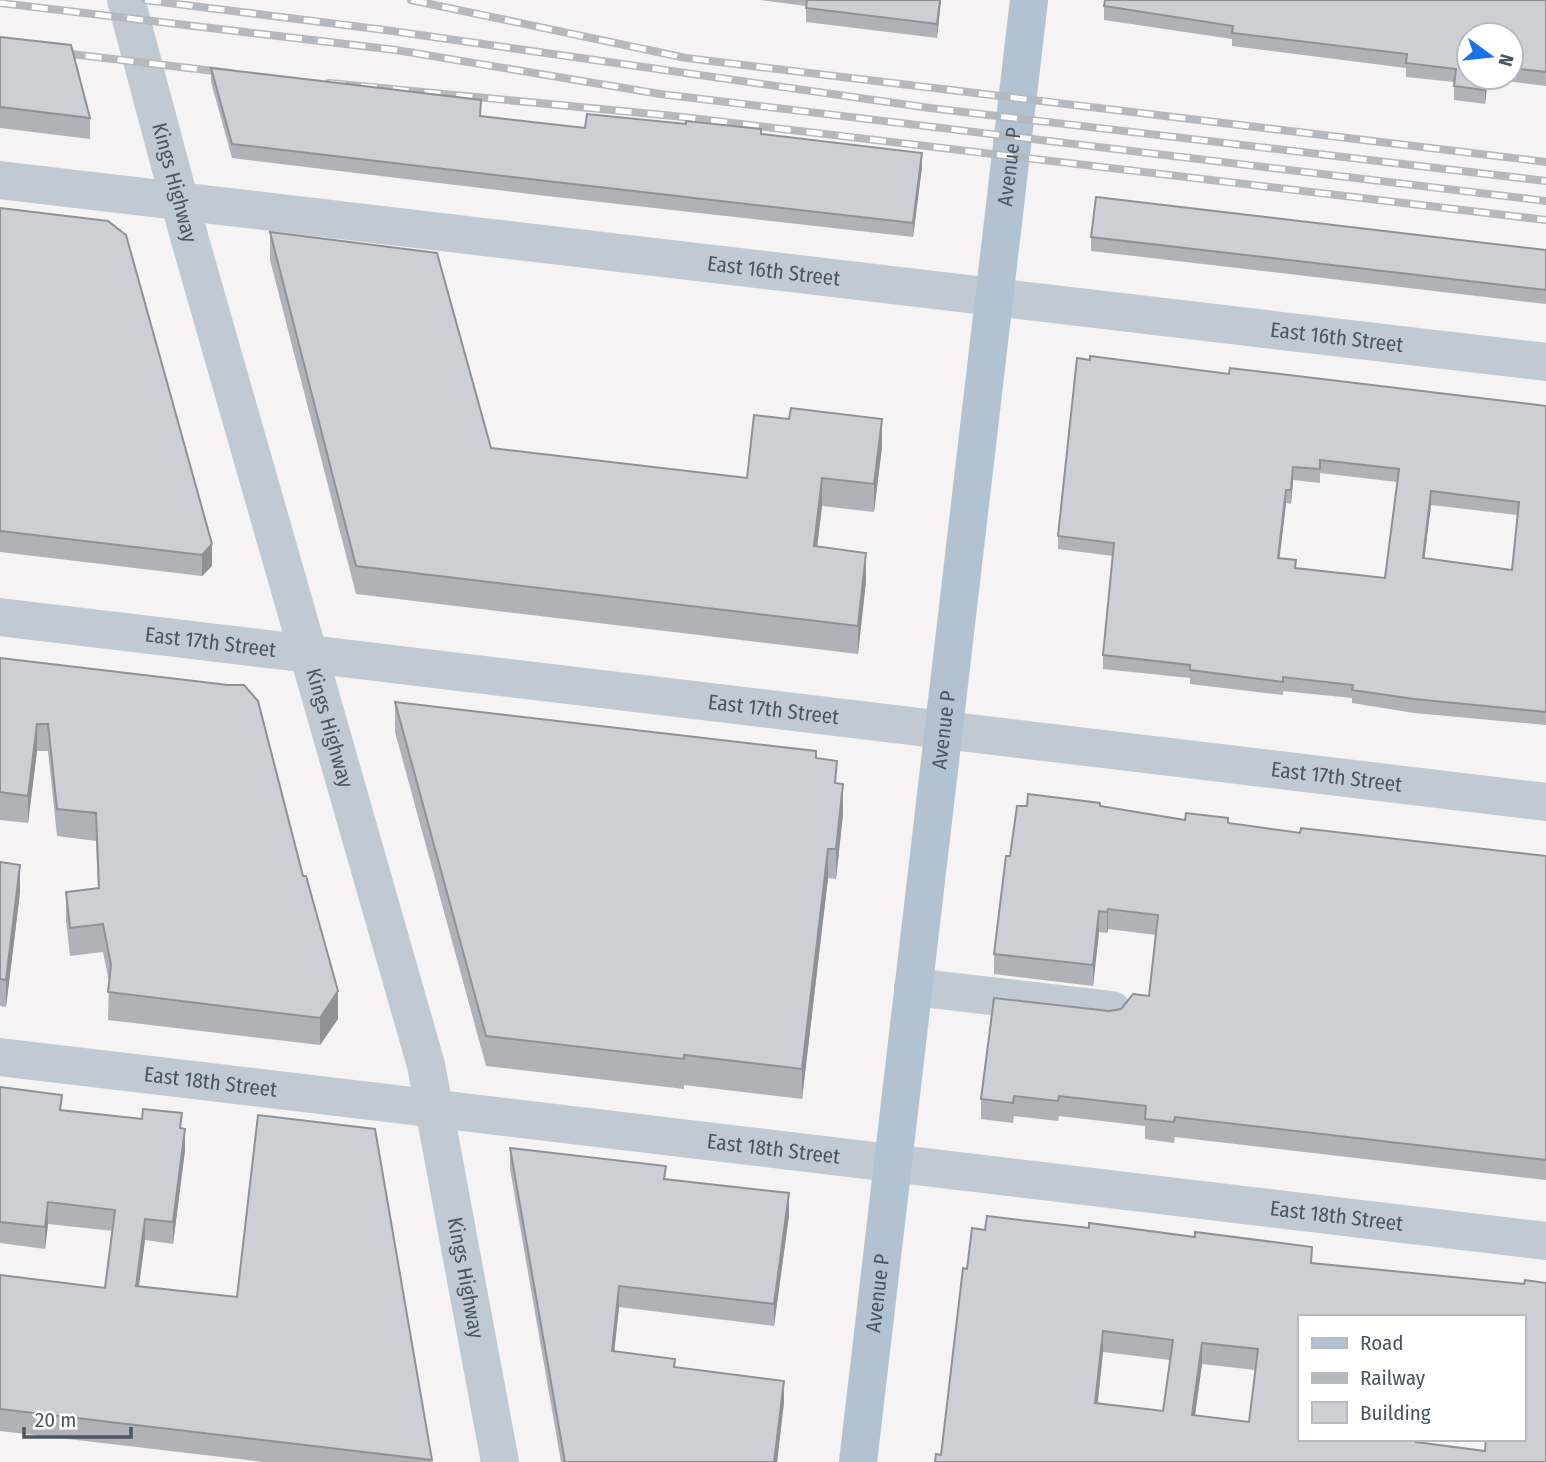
<svg xmlns="http://www.w3.org/2000/svg" width="1546" height="1462" font-family="'Fira Sans Condensed',sans-serif">
  <style>
    .lines { fill: none; stroke-linecap: round; stroke-linejoin: round }
    .minor { stroke: #c1cad2; stroke-width: 38 }
    .major { stroke: #b3c2d1; stroke-width: 38 }
    .rail-casing { stroke: #b5b8bd; stroke-width: 8 }
    .rail { stroke: #fff; stroke-width: 5; stroke-dasharray: 16; stroke-linecap: butt }
    .wall { fill: #b0b2b7; fill-rule: evenodd }
    .shaded-wall { fill: #909195 }
    .building { fill: #cdcfd5; stroke: #909195; stroke-width: 2; fill-rule: evenodd }
    .labels { text-anchor: middle; dominant-baseline: central; stroke-width: 5; stroke-linejoin: round; paint-order: stroke }
    .street-label { font-size: 21px; fill: #4a5661; stroke: #fff }
  </style>
  <rect width="100%" height="100%" fill="#f5f3f3"/>
  <g class="lines">
    <g class="minor">
      <path id="s1" d="M 126,0 L 190,240 L 426,1065 L 500,1462"/>
      <path id="s2" d="M 0,180 L 1546,362"/>
      <path id="s3" d="M 0,617 L 1546,802"/>
      <path d="M 913,987 L 1112,1010"/>
      <path id="s4" d="M 0,1057 L 1546,1241"/>
    </g>
    <path class="major" id="s5" d="M 858,1462 L 1029,0"/>
    <defs>
      <path id="rail" d="M 145,0 L 385,30 L 930,108 L 1546,181
        M 411,0 L 686,58 L 1546,162
        M 0,3 L 396,50 L 660,94 L 1546,201
        M 54,52 L 231,73
        M 329,83 L 674,116 L 1546,220"/>
    </defs>
    <use href="#rail" class="rail-casing"/>
    <use href="#rail" class="rail"/>
  </g>
  <path class="wall" d="M 760,0 L 941,0 L 937,38 L 806,22 L 806,6 Z
    M 1546,0 L 1546,86 L 1488,79 L 1485,104 L 1454,100 L 1454,82 L 1406,77 L 1406,68 L 1232,46 L 1232,39 L 1104,20 L 1104,6 ZM 1511,35 L 1511,77 L 1469,77 Z
    M 0,37 L 90,118 L 90,139 L 0,128 Z
    M 211,68 L 481,116 L 585,128 L 761,134 L 922,167 L 913,237 L 538,195 L 232,158 L 211,82 Z
    M 0,208 L 212,566 L 202,576 L 0,552 Z
    M 270,232 L 491,448 L 747,478 L 882,447 L 874,512 L 822,506 L 817,547 L 866,581 L 858,654 L 356,594 L 270,260 Z
    M 1091,237 L 1546,250 L 1546,304 L 1091,251 Z
    M 1229,374 L 1546,406 L 1546,725 L 1414,713 L 1352,703 L 1352,698 L 1283,691 L 1283,695 L 1190,684 L 1190,678 L 1103,669 L 1103,655 L 1113,556 L 1058,549 L 1058,536 ZM 1320,473 L 1397,482 L 1385,578 L 1296,568 L 1279,559 L 1286,503 L 1291,504 L 1293,480 L 1320,483 ZM 1431,505 L 1517,515 L 1512,570 L 1424,558 Z
    M 0,658 L 338,1019 L 320,1045 L 108,1020 L 109,982 L 103,952 L 70,956 L 66,920 L 66,892 L 98,889 L 96,841 L 57,836 L 48,751 L 37,751 L 28,823 L 0,820 Z
    M 395,702 L 816,759 L 837,784 L 843,814 L 836,879 L 828,878 L 802,1099 L 684,1085 L 684,1089 L 486,1066 L 395,732 Z
    M 1027,806 L 1100,806 L 1185,820 L 1228,823 L 1300,833 L 1546,856 L 1546,1180 L 1175,1137 L 1174,1143 L 1145,1139 L 1145,1126 L 1059,1116 L 1058,1121 L 1014,1116 L 1013,1123 L 981,1119 L 981,1099 L 1109,1011 L 1121,1009 L 1149,996 L 1156,935 L 1108,929 L 1107,933 L 1099,932 L 1093,986 L 994,974 L 994,954 L 1010,856 Z
    M 0,862 L 20,892 L 6,1007 L 0,1006 Z
    M 0,1087 L 62,1110 L 182,1128 L 185,1150 L 173,1244 L 145,1240 L 139,1286 L 237,1297 L 375,1129 L 432,1462 L 264,1462 L 0,1431 L 0,1275 L 105,1288 L 113,1231 L 48,1224 L 45,1249 L 0,1243 Z
    M 510,1148 L 666,1180 L 789,1215 L 774,1326 L 619,1307 L 614,1352 L 675,1367 L 784,1402 L 777,1462 L 561,1462 L 510,1169 Z
    M 1312,1263 L 1524,1284 L 1546,1462 L 941,1455 L 963,1268 ZM 1299,1317 L 1523,1317 L 1485,1451 L 1418,1443 L 1299,1439 ZM 1103,1352 L 1170,1360 L 1163,1411 L 1098,1403 ZM 1202,1364 L 1255,1370 L 1249,1422 L 1195,1416 Z"/>
  <path class="shaded-wall" d="M 940,0 L 941,0 L 937,38 L 937,24 Z
    M 1486,77 L 1488,77 L 1485,104 L 1485,90 Z
    M 922,153 L 922,167 L 913,237 L 913,223 Z
    M 882,419 L 882,447 L 874,512 L 874,484 Z
    M 1293,467 L 1293,480 L 1291,504 L 1291,490 Z
    M 822,478 L 822,506 L 814,574 L 814,546 Z
    M 1286,490 L 1286,503 L 1278,572 L 1278,558 Z
    M 1431,491 L 1431,505 L 1423,571 L 1423,558 Z
    M 212,544 L 212,566 L 202,576 L 202,555 Z
    M 866,553 L 866,581 L 858,654 L 858,626 Z
    M 37,724 L 37,751 L 28,823 L 28,796 Z
    M 843,784 L 843,814 L 836,879 L 836,849 Z
    M 828,849 L 828,878 L 802,1099 L 802,1069 Z
    M 20,865 L 20,892 L 6,1007 L 6,980 Z
    M 1108,909 L 1108,929 L 1107,933 L 1107,912 Z
    M 1099,911 L 1099,932 L 1093,986 L 1093,965 Z
    M 338,991 L 338,1019 L 320,1045 L 320,1018 Z
    M 185,1129 L 185,1150 L 173,1244 L 173,1222 Z
    M 789,1193 L 789,1215 L 774,1326 L 774,1304 Z
    M 48,1202 L 48,1224 L 45,1249 L 45,1227 Z
    M 145,1219 L 145,1240 L 136,1307 L 136,1286 Z
    M 619,1286 L 619,1307 L 612,1373 L 612,1351 Z
    M 1103,1331 L 1103,1352 L 1095,1424 L 1095,1403 Z
    M 1202,1343 L 1202,1364 L 1192,1436 L 1192,1415 Z
    M 784,1381 L 784,1402 L 777,1462 L 774,1462 Z"/>
  <path class="building" d="M 807,0 L 940,0 L 937,24 L 806,8 Z
    M 1105,0 L 1546,0 L 1546,72 L 1511,68 L 1511,35 L 1469,35 L 1469,77 L 1486,77 L 1485,90 L 1454,86 L 1456,69 L 1406,63 L 1407,54 L 1232,33 L 1233,26 L 1104,6 Z
    M 0,37 L 71,45 L 90,118 L 0,107 Z
    M 211,68 L 481,100 L 480,116 L 585,128 L 587,114 L 686,124 L 686,121 L 761,129 L 761,134 L 922,153 L 913,223 L 538,180 L 232,144 Z
    M 1096,197 L 1546,250 L 1546,290 L 1091,237 Z
    M 0,208 L 108,221 L 126,235 L 212,544 L 202,555 L 0,531 Z
    M 270,232 L 437,253 L 491,448 L 747,478 L 754,415 L 789,419 L 791,408 L 882,419 L 874,484 L 822,478 L 814,546 L 866,553 L 858,626 L 356,566 Z
    M 1090,356 L 1229,374 L 1230,368 L 1546,406 L 1546,712 L 1414,699 L 1352,690 L 1353,685 L 1283,677 L 1283,682 L 1190,670 L 1190,665 L 1103,655 L 1114,543 L 1058,536 L 1077,358 L 1090,360 ZM 1320,460 L 1399,469 L 1385,578 L 1295,568 L 1296,560 L 1278,558 L 1286,490 L 1291,490 L 1293,467 L 1320,469 ZM 1431,491 L 1519,502 L 1512,570 L 1423,558 Z
    M 0,658 L 228,685 L 244,685 L 258,701 L 303,876 L 306,876 L 338,991 L 320,1018 L 108,992 L 111,965 L 103,924 L 70,928 L 66,892 L 99,888 L 96,813 L 57,809 L 48,724 L 37,724 L 28,796 L 0,792 Z
    M 395,702 L 816,751 L 816,758 L 837,761 L 835,783 L 843,784 L 836,849 L 828,849 L 802,1069 L 684,1055 L 684,1059 L 486,1036 Z
    M 1028,794 L 1100,803 L 1100,806 L 1185,820 L 1186,813 L 1228,818 L 1228,823 L 1300,833 L 1301,828 L 1546,856 L 1546,1160 L 1175,1117 L 1174,1122 L 1145,1119 L 1146,1106 L 1059,1096 L 1058,1101 L 1014,1096 L 1013,1103 L 981,1099 L 994,998 L 1109,1011 L 1121,1009 L 1133,994 L 1149,996 L 1158,915 L 1108,909 L 1107,912 L 1099,911 L 1093,965 L 994,954 L 1006,856 L 1010,856 L 1017,806 L 1027,806 Z
    M 0,862 L 20,865 L 6,980 L 0,979 Z
    M 0,1087 L 62,1095 L 60,1110 L 142,1119 L 143,1109 L 182,1113 L 180,1128 L 185,1129 L 173,1222 L 145,1219 L 136,1286 L 237,1297 L 258,1115 L 375,1129 L 432,1460 L 0,1409 L 0,1275 L 105,1288 L 115,1210 L 48,1202 L 45,1227 L 0,1222 Z
    M 510,1148 L 666,1166 L 664,1179 L 789,1193 L 774,1304 L 619,1286 L 612,1351 L 675,1359 L 674,1367 L 784,1381 L 774,1462 L 565,1462 Z
    M 987,1216 L 1089,1228 L 1089,1223 L 1195,1237 L 1195,1232 L 1312,1247 L 1311,1263 L 1524,1284 L 1525,1280 L 1546,1283 L 1546,1462 L 935,1462 L 936,1454 L 941,1455 L 963,1268 L 967,1269 L 972,1228 L 985,1230 ZM 1299,1317 L 1523,1317 L 1523,1439 L 1486,1439 L 1485,1451 L 1416,1442 L 1416,1439 L 1299,1439 ZM 1103,1331 L 1173,1340 L 1163,1411 L 1095,1403 ZM 1202,1343 L 1258,1349 L 1249,1422 L 1192,1415 Z"/>
  <g class="labels">
    <g class="street-label">
      <text stroke="none"><textPath href="#s5" startOffset="1304">Avenue P</textPath></text>
      <text stroke="none"><textPath href="#s1" startOffset="189">Kings Highway</textPath></text>
      <text stroke="none"><textPath href="#s2" startOffset="779">East 16th Street</textPath></text>
      <text stroke="none"><textPath href="#s2" startOffset="1346">East 16th Street</textPath></text>
      <text stroke="none"><textPath href="#s3" startOffset="212">East 17th Street</textPath></text>
      <text stroke="none"><textPath href="#s3" startOffset="779">East 17th Street</textPath></text>
      <text stroke="none"><textPath href="#s1" startOffset="756">Kings Highway</textPath></text>
      <text stroke="none"><textPath href="#s5" startOffset="737">Avenue P</textPath></text>
      <text stroke="none"><textPath href="#s3" startOffset="1346">East 17th Street</textPath></text>
      <text stroke="none"><textPath href="#s4" startOffset="212">East 18th Street</textPath></text>
      <text stroke="none"><textPath href="#s4" startOffset="779">East 18th Street</textPath></text>
      <text stroke="none"><textPath href="#s4" startOffset="1346">East 18th Street</textPath></text>
      <text stroke="none"><textPath href="#s1" startOffset="1323">Kings Highway</textPath></text>
      <text stroke="none"><textPath href="#s5" startOffset="170">Avenue P</textPath></text>
    </g>
  </g>
  <rect x="1298" y="1315" width="228" height="126" fill="#ffffff" stroke="#b7bbc0" stroke-width="2"/>
  <rect x="1312" y="1338" width="35" height="10" fill="#b3c2d1" stroke="#b7bbc0" stroke-width="2"/>
  <text x="1360" y="1350" font-size="21" fill="#4a5661">Road</text>
  <rect x="1312" y="1373" width="35" height="10" fill="#b5b8bd" stroke="#b7bbc0" stroke-width="2"/>
  <text x="1360" y="1385" font-size="21" fill="#4a5661">Railway</text>
  <rect x="1312" y="1402" width="35" height="21" fill="#cdcfd5" stroke="#b7bbc0" stroke-width="2"/>
  <text x="1360" y="1420" font-size="21" fill="#4a5661">Building</text>
  <g transform="translate(1490 56) rotate(105)"><circle r="33" fill="#ffffff" stroke="#b7bbc0" stroke-width="2"/>
  <path d="M0-5L12 26L0 18L-12 26Z" fill="#1a73e8"/>
  <text y="-10" font-size="19" font-weight="bold" text-anchor="middle" fill="#4a5661">N</text>
  </g>
  <path d="M24 1427v10h107v-10" fill="none" stroke="#4a5661" stroke-width="3.5"/>
  <text x="35" y="1427" font-size="21" fill="#4a5661" stroke="#ffffff" stroke-width="5" paint-order="stroke">20 m</text>
</svg>
